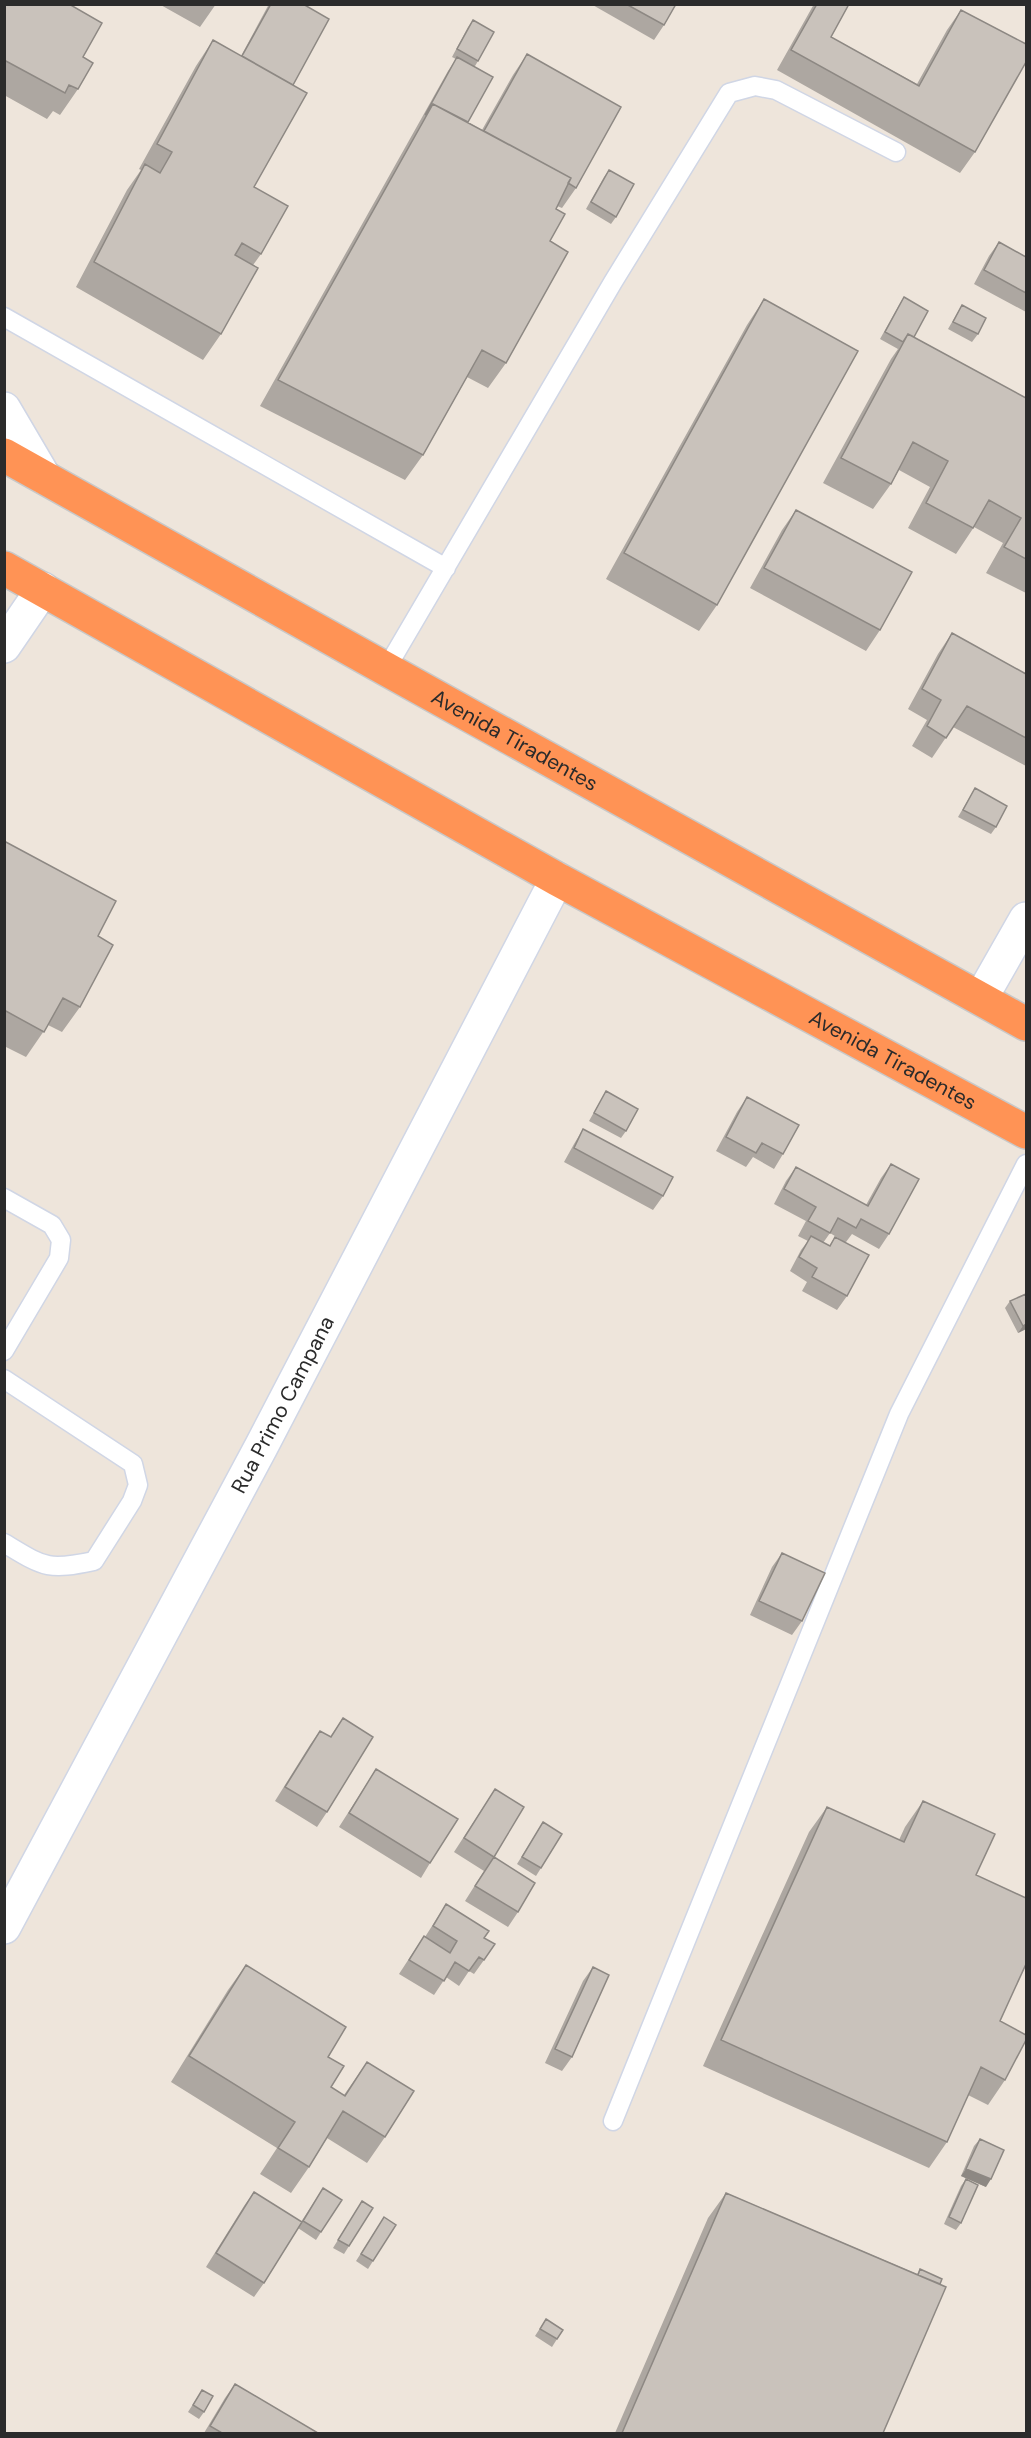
<svg xmlns="http://www.w3.org/2000/svg" width="1031" height="2438" font-family="'DM Sans',sans-serif">
  <style>
    .lines { fill: none; stroke-linecap: round; stroke-linejoin: round }
    .lane-casing { stroke: #d0d6e5; stroke-width: 21 }
    .street-casing { stroke: #d0d6e5; stroke-width: 36 }
    .secondary-casing { stroke: #d0d6e5; stroke-width: 36 }
    .highway-casing { stroke: #c8c8c8; stroke-width: 36 }
    .lane { stroke: #fff; stroke-width: 18 }
    .street { stroke: #fff; stroke-width: 33 }
    .secondary { stroke: #fff; stroke-width: 33 }
    .highway { stroke: #ff9355; stroke-width: 33 }
    .wall { fill: #ada7a1; fill-rule: evenodd }
    .shaded-wall { fill: #8d8883 }
    .building { fill: #c9c2bb; stroke: #8d8883; stroke-width: 1.5 }
    .labels { text-anchor: middle; dominant-baseline: central; stroke-width: 4.5; stroke-linejoin: round; paint-order: stroke }
    .street-label { font-size: 21px; fill: #2b2b2b; stroke: #fff }
  </style>
  <rect width="100%" height="100%" fill="#eee5db"/>
  <g class="lines">
    <defs>
      <path id="lane" d="M 4,317 L 446,568
        M 386,669 L 613,282 L 729,93 L 755,86 L 776,90 L 896,152
        M 4,1198 L 52,1225 L 61,1240 L 59,1258 L 4,1351
        M 4,1379 L 133,1464 L 138,1485 L 132,1501 L 94,1561 C 47,1571 44,1567 4,1543
        M 613,2121 L 899,1414 L 1026,1164"/>
      <path id="street" d="M 4,409 L 44,477
        M 4,646 L 43,589
        M 981,998 L 1026,919"/>
      <g id="secondary">
        <path id="s1" d="M 4,1927 L 261,1447 L 557,879"/>
      </g>
      <g id="highway">
        <path id="s2" d="M 4,455 L 386,669 L 1026,1024"/>
        <path id="s3" d="M 4,568 L 557,879 L 1026,1132"/>
      </g>
    </defs>
    <use href="#lane" class="lane-casing"/>
    <use href="#street" class="street-casing"/>
    <use href="#secondary" class="secondary-casing"/>
    <use href="#highway" class="highway-casing"/>
    <use href="#lane" class="lane"/>
    <use href="#street" class="street"/>
    <use href="#secondary" class="secondary"/>
    <use href="#highway" class="highway"/>
  </g>
  <path class="wall" d="M 4,4 L 83,57 L 78,89 L 60,115 L 53,111 L 47,119 L 4,95 Z
    M 159,4 L 216,4 L 200,27 Z
    M 269,4 L 303,4 L 293,85 L 254,187 L 261,254 L 253,265 L 221,334 L 203,360 L 76,287 L 127,190 L 141,170 L 139,169 L 196,66 L 213,40 L 241,56 Z
    M 591,4 L 676,4 L 664,25 L 654,40 Z
    M 814,4 L 849,4 L 831,37 L 917,84 L 947,30 L 961,10 L 975,152 L 960,173 L 777,70 Z
    M 473,20 L 478,61 L 475,66 L 468,122 L 482,130 L 513,75 L 527,54 L 576,188 L 562,208 L 557,206 L 556,209 L 550,241 L 506,363 L 488,388 L 467,377 L 423,455 L 405,480 L 260,406 L 448,71 L 456,59 L 452,57 L 468,27 Z
    M 609,170 L 616,217 L 611,224 L 586,209 L 604,177 Z
    M 999,242 L 1026,257 L 1026,312 L 974,284 L 989,256 Z
    M 904,297 L 914,337 L 1026,398 L 1026,593 L 986,573 L 1003,543 L 974,527 L 956,554 L 908,528 L 930,487 L 899,470 L 891,484 L 873,509 L 823,483 L 891,359 L 898,349 L 880,339 L 899,305 Z
    M 764,299 L 717,605 L 699,631 L 606,579 L 747,325 Z
    M 962,305 L 978,334 L 972,342 L 948,329 Z
    M 796,510 L 880,630 L 866,651 L 750,588 L 782,530 Z
    M 952,633 L 1026,674 L 1026,766 L 953,727 L 932,758 L 912,746 L 927,720 L 908,709 L 938,654 Z
    M 975,788 L 996,827 L 991,834 L 958,817 Z
    M 4,841 L 98,936 L 80,1007 L 62,1032 L 48,1025 L 26,1057 L 4,1046 Z
    M 606,1091 L 626,1131 L 621,1138 L 589,1121 Z
    M 747,1097 L 783,1154 L 774,1169 L 753,1157 L 746,1167 L 716,1151 L 737,1112 Z
    M 583,1129 L 663,1196 L 653,1210 L 564,1162 L 574,1144 Z
    M 891,1164 L 889,1234 L 879,1249 L 852,1234 L 846,1242 L 847,1296 L 837,1310 L 802,1291 L 807,1282 L 790,1271 L 801,1250 L 808,1241 L 798,1236 L 806,1221 L 774,1204 L 786,1181 L 796,1167 L 866,1205 L 881,1178 ZM 830,1233 L 843,1241 L 835,1237 L 829,1246 L 823,1243 Z
    M 1026,1294 L 1026,1329 L 1018,1333 L 1005,1308 L 1010,1301 Z
    M 782,1553 L 802,1621 L 792,1635 L 750,1615 L 772,1567 Z
    M 343,1718 L 327,1812 L 317,1827 L 275,1801 L 310,1745 L 320,1731 L 330,1737 Z
    M 376,1769 L 430,1863 L 421,1878 L 339,1827 Z
    M 495,1789 L 494,1857 L 518,1912 L 508,1927 L 465,1901 L 484,1871 L 454,1852 Z
    M 923,1801 L 976,1875 L 1000,2021 L 1005,2080 L 988,2105 L 968,2095 L 947,2142 L 929,2168 L 703,2066 L 809,1832 L 827,1807 L 899,1840 L 905,1827 Z
    M 543,1822 L 541,1868 L 536,1876 L 517,1864 Z
    M 446,1904 L 484,1938 L 484,1960 L 474,1974 L 469,1971 L 459,1986 L 446,1977 L 434,1995 L 399,1974 L 414,1951 L 424,1936 L 425,1937 Z
    M 246,1965 L 328,2057 L 331,2087 L 344,2095 L 367,2062 L 385,2137 L 367,2163 L 327,2138 L 309,2167 L 291,2193 L 260,2174 L 277,2148 L 171,2082 L 228,1990 Z
    M 593,1967 L 572,2057 L 562,2071 L 545,2063 L 583,1981 Z
    M 980,2139 L 986,2187 L 961,2176 L 974,2146 Z
    M 966,2179 L 961,2223 L 956,2230 L 944,2224 L 961,2186 Z
    M 323,2188 L 321,2232 L 316,2240 L 298,2228 L 264,2283 L 254,2297 L 206,2267 L 244,2206 L 254,2192 L 301,2222 Z
    M 726,2193 L 917,2274 L 920,2269 L 883,2433 L 615,2433 L 708,2218 Z
    M 362,2201 L 349,2246 L 344,2254 L 333,2248 Z
    M 384,2217 L 373,2261 L 368,2269 L 356,2261 Z
    M 546,2319 L 557,2339 L 552,2347 L 535,2336 Z
    M 235,2384 L 318,2433 L 204,2433 L 225,2398 Z
    M 202,2390 L 204,2412 L 199,2419 L 188,2412 Z"/>
  <path class="shaded-wall" d="M 1026,1324 L 1026,1329 L 1018,1333 L 1023,1326 Z
    M 966,2169 L 991,2179 L 986,2187 L 961,2176 Z"/>
  <path class="building" d="M 4,4 L 69,4 L 102,23 L 83,57 L 93,63 L 78,89 L 69,85 L 65,93 L 4,60 Z
    M 271,4 L 303,4 L 329,19 L 293,85 L 242,56 Z
    M 626,4 L 676,4 L 664,25 Z
    M 817,4 L 849,4 L 831,37 L 919,86 L 961,10 L 1026,44 L 1026,62 L 975,152 L 791,50 Z
    M 473,20 L 494,32 L 478,61 L 457,49 Z
    M 213,40 L 307,93 L 254,187 L 288,206 L 261,254 L 242,243 L 235,255 L 258,268 L 221,334 L 94,262 L 145,164 L 160,173 L 172,152 L 157,144 Z
    M 527,54 L 621,107 L 576,188 L 568,183 L 571,178 L 484,131 Z
    M 457,57 L 493,77 L 468,122 L 433,104 L 425,115 Z
    M 433,104 L 571,178 L 556,209 L 565,214 L 550,241 L 568,252 L 506,363 L 482,350 L 423,455 L 278,380 Z
    M 609,170 L 634,184 L 616,217 L 591,202 Z
    M 999,242 L 1026,257 L 1026,293 L 984,270 Z
    M 904,297 L 928,311 L 914,337 L 908,334 L 903,342 L 885,332 Z
    M 764,299 L 858,351 L 717,605 L 624,553 Z
    M 962,305 L 986,318 L 978,334 L 953,322 Z
    M 908,334 L 1026,398 L 1026,559 L 1004,547 L 1021,518 L 989,500 L 973,528 L 926,503 L 948,461 L 913,442 L 891,484 L 841,458 Z
    M 796,510 L 912,572 L 880,630 L 764,568 Z
    M 952,633 L 1026,674 L 1026,738 L 967,706 L 946,738 L 927,726 L 941,700 L 922,689 Z
    M 975,788 L 1007,806 L 996,827 L 963,810 Z
    M 4,841 L 116,901 L 98,936 L 113,945 L 80,1007 L 63,998 L 44,1032 L 4,1010 Z
    M 606,1091 L 638,1109 L 626,1131 L 594,1113 Z
    M 747,1097 L 799,1125 L 783,1154 L 762,1143 L 756,1153 L 726,1137 Z
    M 583,1129 L 673,1177 L 663,1196 L 574,1148 Z
    M 891,1164 L 919,1179 L 889,1234 L 861,1219 L 856,1228 L 838,1218 L 830,1233 L 808,1221 L 816,1207 L 784,1189 L 796,1167 L 868,1206 Z
    M 811,1236 L 830,1246 L 835,1237 L 869,1255 L 847,1296 L 812,1277 L 817,1268 L 799,1257 Z
    M 1026,1294 L 1026,1324 L 1023,1326 L 1010,1301 Z
    M 782,1553 L 825,1573 L 802,1621 L 759,1601 Z
    M 343,1718 L 373,1737 L 327,1812 L 285,1787 L 320,1731 L 331,1737 Z
    M 376,1769 L 458,1819 L 430,1863 L 349,1813 Z
    M 495,1789 L 524,1807 L 494,1857 L 535,1883 L 518,1912 L 475,1886 L 494,1857 L 464,1838 Z
    M 923,1801 L 995,1834 L 976,1875 L 1026,1898 L 1026,1964 L 1000,2021 L 1026,2035 L 1026,2040 L 1005,2080 L 981,2067 L 947,2142 L 721,2040 L 827,1807 L 904,1842 Z
    M 543,1822 L 562,1834 L 541,1868 L 522,1857 Z
    M 446,1904 L 489,1931 L 484,1938 L 495,1944 L 484,1960 L 479,1957 L 469,1971 L 455,1962 L 444,1981 L 409,1960 L 424,1936 L 450,1953 L 457,1941 L 433,1926 Z
    M 246,1965 L 346,2027 L 328,2057 L 344,2066 L 331,2087 L 345,2096 L 367,2062 L 414,2091 L 385,2137 L 343,2111 L 309,2167 L 278,2148 L 295,2122 L 189,2056 Z
    M 593,1967 L 609,1975 L 572,2057 L 555,2049 Z
    M 980,2139 L 1004,2150 L 991,2179 L 966,2169 Z
    M 966,2179 L 978,2185 L 961,2223 L 949,2217 Z
    M 323,2188 L 342,2200 L 321,2232 L 303,2221 Z
    M 254,2192 L 302,2222 L 264,2283 L 216,2253 Z
    M 726,2193 L 946,2287 L 883,2433 L 622,2433 Z
    M 362,2201 L 373,2208 L 349,2246 L 338,2240 Z
    M 384,2217 L 396,2225 L 373,2261 L 361,2254 Z
    M 920,2269 L 942,2279 L 940,2284 L 918,2275 Z
    M 546,2319 L 563,2330 L 557,2339 L 540,2329 Z
    M 235,2384 L 318,2433 L 222,2433 L 210,2426 Z
    M 202,2390 L 213,2396 L 204,2412 L 193,2405 Z"/>
  <g class="labels">
    <g class="street-label">
      <text stroke="none"><textPath href="#s2" startOffset="585">Avenida Tiradentes</textPath></text>
      <text stroke="none"><textPath href="#s3" startOffset="1016">Avenida Tiradentes</textPath></text>
      <text stroke="none"><textPath href="#s1" startOffset="592">Rua Primo Campana</textPath></text>
    </g>
  </g>
  <rect width="1031" height="2438" fill="none" stroke="#2b2b2b" stroke-width="12"/>
</svg>
